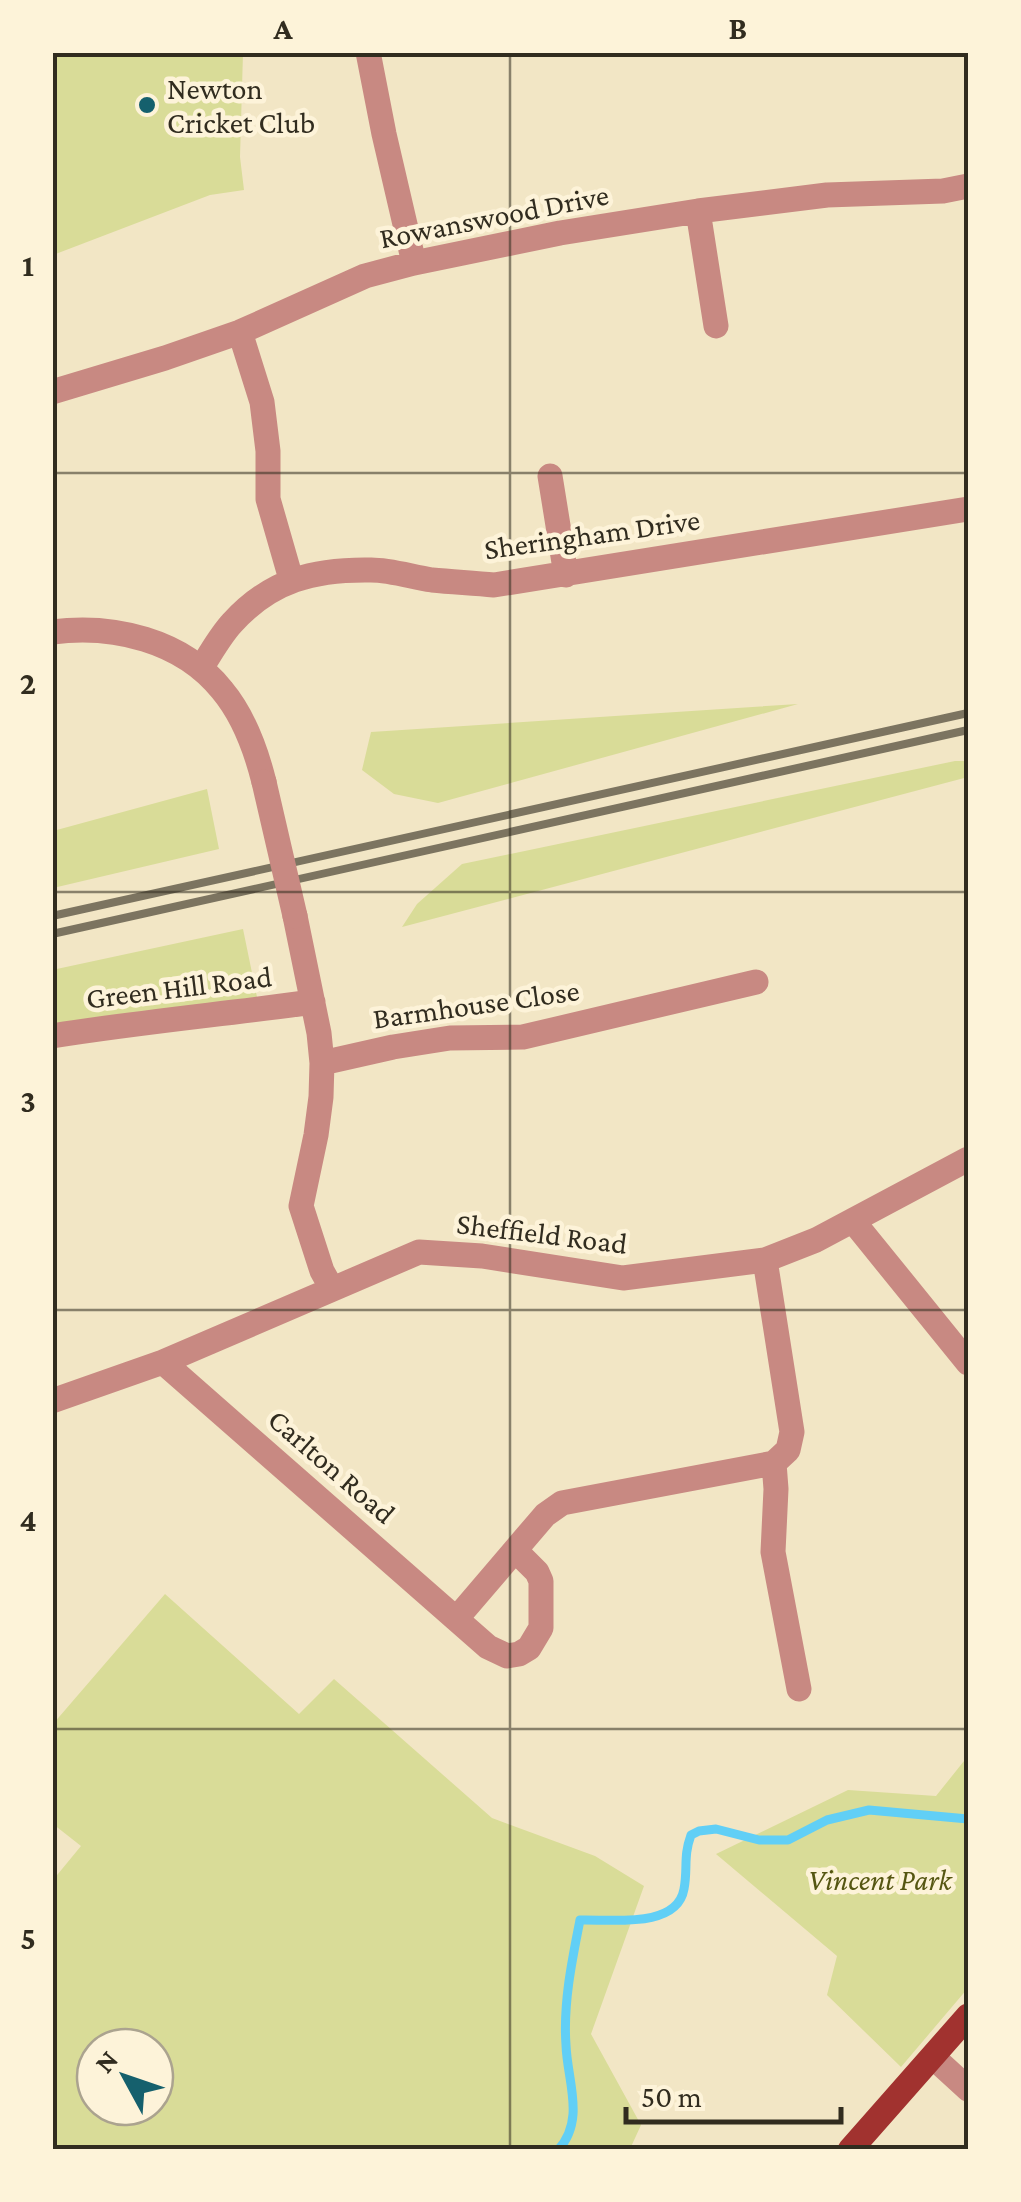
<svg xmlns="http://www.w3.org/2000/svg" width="1021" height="2202" font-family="'Crimson Pro',serif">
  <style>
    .green { fill: #d9dc98; fill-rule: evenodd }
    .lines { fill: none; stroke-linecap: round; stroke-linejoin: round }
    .stream { stroke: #61cff6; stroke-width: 9 }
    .street { stroke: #c88982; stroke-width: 25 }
    .primary { stroke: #a1322f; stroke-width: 25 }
    .rail { stroke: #7c7460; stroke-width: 8 }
    .street-bridge { stroke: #c88982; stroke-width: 25 }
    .grid { fill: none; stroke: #312c1f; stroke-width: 2.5; stroke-opacity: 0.55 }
    .poi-dot { fill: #15606d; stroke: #fdf3d9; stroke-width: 4 }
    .labels { text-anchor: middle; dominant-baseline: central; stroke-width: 9; stroke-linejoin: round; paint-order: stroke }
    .poi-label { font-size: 30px; fill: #312c1f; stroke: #fdf3d9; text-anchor: start }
    .street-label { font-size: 30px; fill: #312c1f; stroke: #fdf3d9 }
    .park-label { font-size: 30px; font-style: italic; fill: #555612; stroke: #fdf3d9 }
    .neatline { fill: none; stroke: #312c1f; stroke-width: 4 }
    .grid-label { font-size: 32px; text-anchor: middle; font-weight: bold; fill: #312c1f }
  </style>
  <rect width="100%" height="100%" fill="#f2e6c5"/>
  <path class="green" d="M 52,53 L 243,53 L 240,157 L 244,190 L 210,195 L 53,255 Z
    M 798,704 L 438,803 L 394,794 L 362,770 L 371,732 Z
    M 955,761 L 968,761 L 968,777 L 402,927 L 417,904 L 462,864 Z
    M 207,789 L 219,849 L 53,888 L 53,831 Z
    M 243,929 L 257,997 L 53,1025 L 52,970 Z
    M 165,1594 L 299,1714 L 334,1679 L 492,1818 L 595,1856 L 644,1886 L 591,2034 L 641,2125 L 630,2149 L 53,2149 L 53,1880 L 81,1846 L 53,1824 L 53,1724 ZM 155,2047 L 155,2107 L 95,2107 L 95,2047 Z
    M 968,1756 L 968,1988 L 901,2067 L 827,1995 L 837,1956 L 716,1854 L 848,1790 L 936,1796 Z"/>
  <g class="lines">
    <path class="stream" d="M 558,2150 C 586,2120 567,2080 566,2045 C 563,2004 572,1960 580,1920 C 611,1919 677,1929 684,1889 C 688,1868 683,1857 691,1835 L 699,1831 L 716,1829 L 759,1840 L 788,1840 L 827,1820 L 869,1810 L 968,1819"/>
    <path class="street" d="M 368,52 L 384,134 L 414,263
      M 698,211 L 716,326
      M 240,332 L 262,402 L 268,451 L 268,499 L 291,579
      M 52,392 L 165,358 L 240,332 L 365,276 L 414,263 L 560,233 L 698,211 L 827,195 L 943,191 L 968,186
      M 550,476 L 566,575
      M 52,632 C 113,624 182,640 222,690 C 243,715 256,750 264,782
      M 201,668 C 211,653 220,636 232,623 C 271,580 314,569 371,570 C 391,570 412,577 432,580 C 453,582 473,583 494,585 L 968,509
      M 295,916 L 319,1033 L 322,1063 L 321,1097 L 316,1135 L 301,1206 L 322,1271 L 332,1289
      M 52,1036 C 139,1022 226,1014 313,1002
      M 322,1063 L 393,1047 L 450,1038 L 523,1037 L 756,982
      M 853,1221 L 968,1363
      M 765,1260 L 792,1432 L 788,1450 L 774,1463 L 776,1489 L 773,1552 L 799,1689
      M 163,1362 L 488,1647 L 507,1656 L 519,1654 L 529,1648 L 541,1628 L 541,1581 L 537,1572 L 515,1550
      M 52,1401 L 163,1362 L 419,1252 L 482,1256 L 623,1278 L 765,1260 L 816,1240 L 968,1159
      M 457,1618 L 545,1515 L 562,1503 L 774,1463
      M 933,2057 L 968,2089"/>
    <path class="primary" d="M 850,2150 L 968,2016"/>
    <path class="rail" d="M 52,916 L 968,713
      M 52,934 L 968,730"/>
    <path class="street-bridge" d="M 264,782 L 295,916"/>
  </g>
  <path class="grid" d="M 510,52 L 510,2150M 52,473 L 968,473M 52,892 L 968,892M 52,1310 L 968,1310M 52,1729 L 968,1729"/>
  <circle class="poi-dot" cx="147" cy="105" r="10"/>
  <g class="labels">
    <g class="poi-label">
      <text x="167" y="88">Newton<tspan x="167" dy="34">Cricket Club</tspan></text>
    </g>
    <g class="street-label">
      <text transform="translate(494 216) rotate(-11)">Rowanswood Drive</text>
      <text transform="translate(592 534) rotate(-8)">Sheringham Drive</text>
      <text transform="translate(179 987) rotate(-7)">Green Hill Road</text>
      <text transform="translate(476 1004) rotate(-8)">Barmhouse Close</text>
      <text transform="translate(542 1233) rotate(7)">Sheffield Road</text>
      <text transform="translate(332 1466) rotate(41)">Carlton Road</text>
    </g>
    <g class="park-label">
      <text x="880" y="1879">Vincent Park</text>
    </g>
  </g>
  <rect width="1021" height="2202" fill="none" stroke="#fdf3d9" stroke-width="110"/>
  <g transform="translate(125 2077) rotate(310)"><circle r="48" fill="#fdf3d9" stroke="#aba38f" stroke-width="2.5"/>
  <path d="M0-8L18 38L0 25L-18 38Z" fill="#15606d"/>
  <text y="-15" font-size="28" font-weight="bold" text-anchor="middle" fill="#312c1f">N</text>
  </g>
  <path d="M626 2107v15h215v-15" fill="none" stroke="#312c1f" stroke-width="5"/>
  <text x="641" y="2107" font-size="30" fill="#312c1f" stroke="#fdf3d9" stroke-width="8" paint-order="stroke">50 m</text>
  <rect x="55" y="55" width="911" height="2092" class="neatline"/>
  <g class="grid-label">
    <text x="283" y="39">A</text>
    <text x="738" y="39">B</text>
    <text x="28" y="276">1</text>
    <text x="28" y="694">2</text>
    <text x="28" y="1112">3</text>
    <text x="28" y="1531">4</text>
    <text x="28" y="1949">5</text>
  </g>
</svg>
